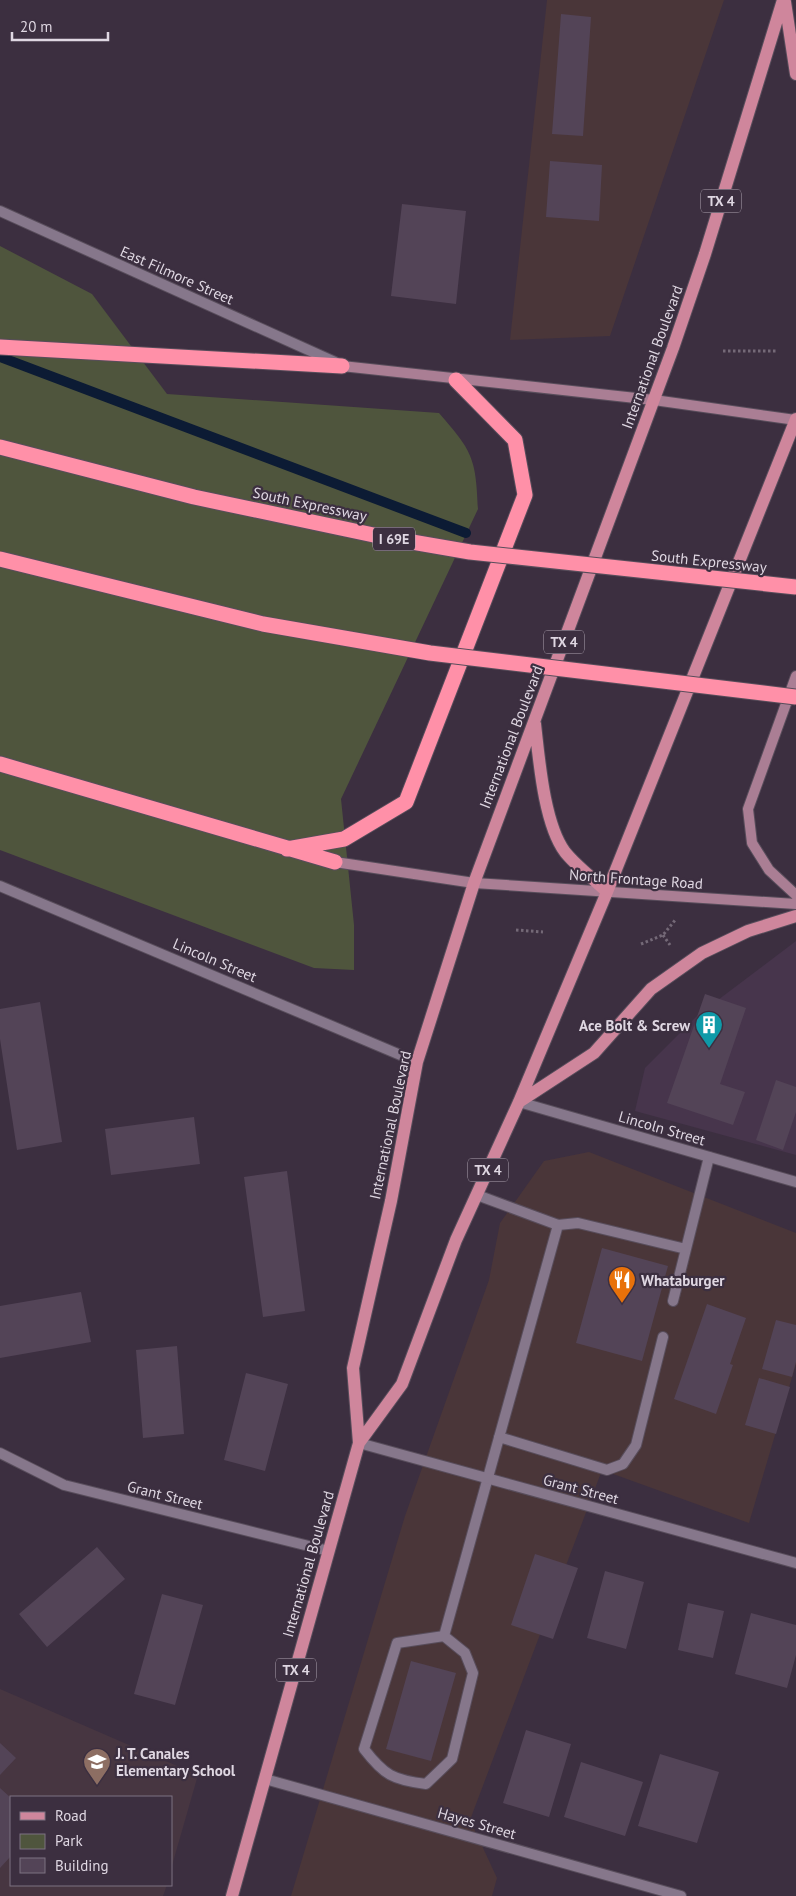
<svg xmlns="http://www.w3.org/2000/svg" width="796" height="1896" font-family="'PT Sans',sans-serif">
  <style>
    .commercial { fill: #4a3639 }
    .built { fill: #47354c }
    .education { fill: #473641 }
    .green { fill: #4f553d }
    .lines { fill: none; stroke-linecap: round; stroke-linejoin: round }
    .stream { stroke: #0c1b34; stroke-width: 10 }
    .building { fill: #534457 }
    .lane-casing { stroke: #584d5b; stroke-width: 12 }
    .street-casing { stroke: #584d5b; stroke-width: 12 }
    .secondary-casing { stroke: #584d5b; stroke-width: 12 }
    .primary-casing { stroke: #584d5b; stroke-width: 14 }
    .highway-casing { stroke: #584d5b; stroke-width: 17 }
    .path { stroke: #746977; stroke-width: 3; stroke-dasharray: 2.5 2.5; stroke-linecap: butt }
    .lane { stroke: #86778b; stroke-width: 10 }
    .street { stroke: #86778b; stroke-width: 10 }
    .secondary { stroke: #aa7e94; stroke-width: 10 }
    .primary { stroke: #cf869c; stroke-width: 12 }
    .highway { stroke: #ff90a8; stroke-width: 15 }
    .highway-bridge-casing { stroke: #584d5b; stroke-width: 17; stroke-linecap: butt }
    .highway-bridge { stroke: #ff90a8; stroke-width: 15 }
    .labels { text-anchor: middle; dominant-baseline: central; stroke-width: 4.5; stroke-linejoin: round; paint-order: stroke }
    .shield { fill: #3c2f40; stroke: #aea5b1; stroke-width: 1 }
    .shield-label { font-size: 14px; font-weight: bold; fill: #dfd7e2 }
    .street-label { font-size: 15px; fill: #dfd7e2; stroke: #3c2f40 }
    .poi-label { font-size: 15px; font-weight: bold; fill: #dfd7e2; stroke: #3c2f40; text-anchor: start }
  </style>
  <rect width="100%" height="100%" fill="#3c2f40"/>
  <path class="commercial" d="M 547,0 L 724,0 L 610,336 L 510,340 Z
    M 589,1152 L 796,1233 L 796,1364 L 749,1523 L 602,1470 L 470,1820 L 497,1878 L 492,1896 L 291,1896 L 405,1516 L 489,1280 L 500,1223 L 544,1161 Z"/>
  <path class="built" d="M 796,941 L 796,1155 L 635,1111 L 645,1068 L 698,1015 Z"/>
  <path class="education" d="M 0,1689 L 198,1775 L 171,1869 L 171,1797 L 11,1797 L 11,1885 L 167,1885 L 163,1896 L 0,1896 Z"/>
  <path class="green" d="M 0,246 L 92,294 L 167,394 L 439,413 C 472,451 476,457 478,509 L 341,799 L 354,925 L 354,970 L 314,968 L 0,850 Z"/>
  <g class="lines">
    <path class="stream" d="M 0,357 L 466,533"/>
  </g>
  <path class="building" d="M 561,14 L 591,17 L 583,136 L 552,134 Z
    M 550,161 L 602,165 L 599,221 L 546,217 Z
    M 402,204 L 466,211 L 456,304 L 391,296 Z
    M 705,994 L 746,1008 L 720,1084 L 745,1092 L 733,1125 L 667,1103 Z
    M 40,1002 L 62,1142 L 17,1150 L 0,1039 L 0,1009 Z
    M 776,1080 L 796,1087 L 796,1112 L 783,1150 L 756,1140 Z
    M 194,1117 L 200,1164 L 111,1175 L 105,1129 Z
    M 287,1171 L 305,1311 L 263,1317 L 244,1177 Z
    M 602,1248 L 668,1266 L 642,1361 L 576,1343 Z
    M 81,1292 L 91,1342 L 0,1358 L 0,1306 Z
    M 707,1304 L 746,1318 L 730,1364 L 733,1365 L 716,1414 L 674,1399 Z
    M 776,1320 L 796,1325 L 796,1362 L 792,1377 L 762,1369 Z
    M 177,1346 L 184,1434 L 143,1438 L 136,1350 Z
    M 246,1373 L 288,1384 L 265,1471 L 224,1460 Z
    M 759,1378 L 790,1387 L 776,1434 L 745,1425 Z
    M 97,1547 L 125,1579 L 47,1647 L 19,1614 Z
    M 535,1554 L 578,1568 L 553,1639 L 511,1625 Z
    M 605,1571 L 644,1582 L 626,1649 L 587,1638 Z
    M 162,1594 L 203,1605 L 175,1705 L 134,1694 Z
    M 688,1603 L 724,1611 L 713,1658 L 678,1650 Z
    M 751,1613 L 796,1625 L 796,1655 L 787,1688 L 735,1674 Z
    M 411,1661 L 456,1673 L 431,1761 L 386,1749 Z
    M 526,1730 L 571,1744 L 549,1817 L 503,1803 Z
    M 0,1743 L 16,1758 L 0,1775 Z
    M 660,1754 L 719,1772 L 697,1843 L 638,1826 Z
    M 581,1762 L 643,1782 L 625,1836 L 564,1817 Z
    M 0,1788 L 11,1798 L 11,1856 L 0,1868 Z"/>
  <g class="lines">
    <defs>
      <path id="lane" d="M 477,1195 L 558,1225 L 578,1223 L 686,1249 L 709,1157
        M 673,1301 L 686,1249
        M 499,1437 L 607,1470 L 623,1464 L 636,1445 L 663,1337
        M 0,1453 L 64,1485 L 329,1551
        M 444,1636 L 558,1225
        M 444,1636 L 465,1653 L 473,1673 L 452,1759 L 426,1784 C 393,1780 384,1775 364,1749 L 397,1643 Z"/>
      <path id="street" d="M 0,211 L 335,362
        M 0,886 L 417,1062
        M 519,1102 L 796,1182
        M 359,1443 L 796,1563
        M 265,1779 L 681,1896"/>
      <path id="secondary" d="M 342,366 L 654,400 L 796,420
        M 796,676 L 748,809 L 752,843 L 769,870 L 796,895
        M 335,862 L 474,883 L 796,904"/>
      <path id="primary" d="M 785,2 L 796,74
        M 535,724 C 539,759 544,824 565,852 C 576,866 594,879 607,892
        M 519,1102 L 594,1053 L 651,989 L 702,953 L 748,931 L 796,916
        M 359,1443 L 353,1368 L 391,1201 L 417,1062 L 474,883 L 673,348 L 705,254 L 783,0
        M 232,1896 L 359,1443 L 402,1384 L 456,1240 L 519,1102 L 607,892 L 796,419"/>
      <path id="highway" d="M 0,347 L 342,366
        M 0,764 L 335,862
        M 287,849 L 344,839 L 406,802 L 525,495 L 515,440 L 456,380"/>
    </defs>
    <use href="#lane" class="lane-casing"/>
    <use href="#street" class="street-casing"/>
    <use href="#secondary" class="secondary-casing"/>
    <use href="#primary" class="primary-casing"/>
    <use href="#highway" class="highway-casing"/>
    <path class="path" d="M 723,351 L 776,351
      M 516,930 L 543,932
      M 663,935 L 670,945
      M 641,944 L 663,935 L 676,919"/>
    <use href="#lane" class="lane"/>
    <use href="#street" class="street"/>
    <use href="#secondary" class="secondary"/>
    <use href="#primary" class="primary"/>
    <use href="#highway" class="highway"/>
    <defs>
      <path id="highway-bridge" d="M 0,447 L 194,497 L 383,537 L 470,552 L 796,587
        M 0,559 L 263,624 L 430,653 L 796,697"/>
    </defs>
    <use href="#highway-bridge" class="highway-bridge-casing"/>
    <use href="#highway-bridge" class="highway-bridge"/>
  </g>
  <defs>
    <symbol id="building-pin" viewBox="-11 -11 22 30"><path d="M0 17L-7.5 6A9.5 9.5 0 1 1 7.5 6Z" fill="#0f9aa8" stroke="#3c2f40"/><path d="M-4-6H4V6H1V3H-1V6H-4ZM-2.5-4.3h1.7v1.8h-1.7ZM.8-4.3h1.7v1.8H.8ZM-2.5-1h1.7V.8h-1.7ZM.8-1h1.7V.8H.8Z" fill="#fff"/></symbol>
    <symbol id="restaurant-pin" viewBox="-11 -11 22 30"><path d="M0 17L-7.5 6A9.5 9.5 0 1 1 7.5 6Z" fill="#e8710a" stroke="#3c2f40"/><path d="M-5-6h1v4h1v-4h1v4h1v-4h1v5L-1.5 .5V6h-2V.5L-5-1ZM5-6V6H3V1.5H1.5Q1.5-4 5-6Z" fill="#fff"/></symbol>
    <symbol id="school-pin" viewBox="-11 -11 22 30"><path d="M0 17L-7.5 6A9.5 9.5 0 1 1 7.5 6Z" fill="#8d6e63" stroke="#3c2f40"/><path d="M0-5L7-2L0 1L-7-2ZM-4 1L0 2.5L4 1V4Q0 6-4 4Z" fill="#fff"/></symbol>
  </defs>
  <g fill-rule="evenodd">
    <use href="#building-pin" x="693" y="1009" width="32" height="43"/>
    <use href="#restaurant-pin" x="606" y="1264" width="32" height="43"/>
    <use href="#school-pin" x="81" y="1746" width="32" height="43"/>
  </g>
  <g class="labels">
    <g class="shield">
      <rect x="701" y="189.5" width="40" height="23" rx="4"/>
      <rect x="373" y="527.5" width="42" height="23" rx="4"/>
      <rect x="544" y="630.5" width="40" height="23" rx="4"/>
      <rect x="468" y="1158.5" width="40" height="23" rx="4"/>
      <rect x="276" y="1658.5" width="40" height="23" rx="4"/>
    </g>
    <g class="shield-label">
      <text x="721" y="201">TX 4</text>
      <text x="394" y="539">I 69E</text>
      <text x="564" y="642">TX 4</text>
      <text x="488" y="1170">TX 4</text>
      <text x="296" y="1670">TX 4</text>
    </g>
    <g class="street-label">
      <text transform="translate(177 275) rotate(24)">East Filmore Street</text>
      <text transform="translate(652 357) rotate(-70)">International Boulevard</text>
      <text transform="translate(310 504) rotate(12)">South Expressway</text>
      <text transform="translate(709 561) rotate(6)">South Expressway</text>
      <text transform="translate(511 737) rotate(-69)">International Boulevard</text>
      <text transform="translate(636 879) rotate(4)">North Frontage Road</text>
      <text transform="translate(215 960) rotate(23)">Lincoln Street</text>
      <text transform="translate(390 1125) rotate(-78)">International Boulevard</text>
      <text transform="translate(662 1128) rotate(16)">Lincoln Street</text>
      <text transform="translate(581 1489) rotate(15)">Grant Street</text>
      <text transform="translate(165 1495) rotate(14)">Grant Street</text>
      <text transform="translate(308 1564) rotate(-74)">International Boulevard</text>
      <text transform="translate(477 1823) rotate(16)">Hayes Street</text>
    </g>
    <g class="poi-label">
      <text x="690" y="1025" text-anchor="end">Ace Bolt &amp; Screw</text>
      <text x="641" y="1280">Whataburger</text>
      <text x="116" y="1753">J. T. Canales<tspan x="116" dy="17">Elementary School</tspan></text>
    </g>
  </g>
  <rect x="10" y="1796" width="162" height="90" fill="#3c2f40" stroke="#7d7281"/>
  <rect x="20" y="1812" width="25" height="8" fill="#cf869c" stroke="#7d7281"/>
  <text x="55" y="1821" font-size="15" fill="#dfd7e2">Road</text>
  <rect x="20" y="1834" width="25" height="15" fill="#4f553d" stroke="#7d7281"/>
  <text x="55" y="1846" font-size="15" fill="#dfd7e2">Park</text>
  <rect x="20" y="1858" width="25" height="15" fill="#534457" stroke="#7d7281"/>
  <text x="55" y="1871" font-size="15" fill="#dfd7e2">Building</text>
  <path d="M12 32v8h96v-8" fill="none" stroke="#dfd7e2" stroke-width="2.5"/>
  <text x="20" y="32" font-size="15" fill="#dfd7e2" stroke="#3c2f40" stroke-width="4" paint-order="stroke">20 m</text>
</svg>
